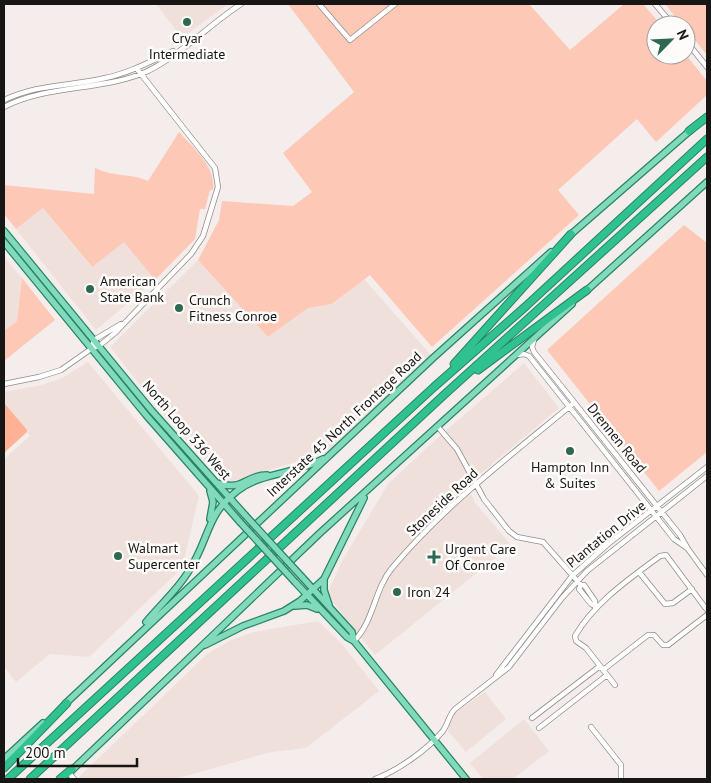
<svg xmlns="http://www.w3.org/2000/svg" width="711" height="783" font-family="'PT Sans',sans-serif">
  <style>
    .built { fill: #efe0db }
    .green { fill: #fdc8b6 }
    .water { fill: #ffb196 }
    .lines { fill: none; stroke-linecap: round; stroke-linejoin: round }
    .minor-casing { stroke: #928c8a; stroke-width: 6 }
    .major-casing { stroke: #278565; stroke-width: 8 }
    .highway-casing { stroke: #278565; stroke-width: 9 }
    .minor { stroke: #fff; stroke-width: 4.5 }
    .major { stroke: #82dabc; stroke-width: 5.5 }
    .highway { stroke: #2fc190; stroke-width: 7 }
    .major-bridge-casing { stroke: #278565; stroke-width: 8; stroke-linecap: butt }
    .major-bridge { stroke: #82dabc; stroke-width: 5.5 }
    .poi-dot { fill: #2e6851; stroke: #fefcfb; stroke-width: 2 }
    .labels { text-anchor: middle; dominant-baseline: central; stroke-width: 5; stroke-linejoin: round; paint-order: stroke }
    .poi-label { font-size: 14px; fill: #181615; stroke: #fefcfb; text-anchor: start }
    .street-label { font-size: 14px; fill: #181615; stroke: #fefcfb }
  </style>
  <rect width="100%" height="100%" fill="#f4edeb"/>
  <path class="built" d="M 156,4 L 228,4 L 182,38 Z
    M 43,208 L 91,267 L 124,242 L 155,280 L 96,330 L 16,229 Z
    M 4,257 L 22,278 L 17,321 L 4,331 Z
    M 198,260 L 268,337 L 308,308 L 333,304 L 364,279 L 431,355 L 328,452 L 227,483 L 167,419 L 110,347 Z
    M 88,362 L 199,496 L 182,568 L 89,657 L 50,654 L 16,682 L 4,667 L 4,459 L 30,436 L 4,405 L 4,392 L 42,385 L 62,378 Z
    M 524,363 L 559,408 L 467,485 L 475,503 L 511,545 L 375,655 L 332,601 L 329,590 L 342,561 L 388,484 L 434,441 Z
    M 318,621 L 342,644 L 379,691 L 306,748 L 271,752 L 175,779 L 78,778 L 207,654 L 231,640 L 254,632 Z
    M 485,692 L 506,719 L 466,752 L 448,731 L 453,714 Z
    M 524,719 L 549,751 L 513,779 L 483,779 L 470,763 Z"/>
  <path class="green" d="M 288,4 L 529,4 L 570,50 L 624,4 L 643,4 L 661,25 L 656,25 L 656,55 L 686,55 L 707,81 L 707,95 L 656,142 L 637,119 L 558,190 L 579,215 L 432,347 L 370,275 L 332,304 L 308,308 L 268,337 L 198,260 L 219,220 L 222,201 L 293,206 L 312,192 L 283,153 L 354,92 Z
    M 665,4 L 707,4 L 707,55 L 686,29 L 686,25 L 682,25 Z
    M 179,132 C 194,149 216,166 213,190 L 210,190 L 205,209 L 200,209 L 195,239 L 155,280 L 124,242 L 92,267 L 43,208 L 16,229 L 4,214 L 4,185 L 94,194 L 95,168 C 112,177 131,173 148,181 Z
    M 684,225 L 707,243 L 707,452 L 659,491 L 547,350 Z
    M 22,278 L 55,320 L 4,361 L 4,331 L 17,321 Z"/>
  <path class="water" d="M 4,403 L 27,430 L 27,432 L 4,453 Z"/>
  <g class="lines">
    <defs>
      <path id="minor" d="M 319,4 L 350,40 L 395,4
        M 655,4 L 673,25
        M 686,41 L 707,67
        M 4,100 C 41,83 68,87 105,78 C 130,73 151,61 173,51
        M 4,107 C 47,85 96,91 141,74 C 174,61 210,24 241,4
        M 534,340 L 532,347 L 534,352 L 680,535 L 688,549 L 707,575
        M 91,349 L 94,340 L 121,324
        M 517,355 L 524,354 L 529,356 L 674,539 L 687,548
        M 4,384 L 39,377 L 61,370 L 91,349 L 99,346 L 115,333 L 191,254 L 203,236 L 218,187 L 215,168 L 137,69
        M 438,427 L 457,449 L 484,499 L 509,531 L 517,537 L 543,542 L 581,585 L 584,585 L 595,601 L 595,605
        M 639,572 L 665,604 L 673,603 L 692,589
        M 581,585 L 579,589 L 591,604 L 597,607
        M 354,641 C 374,621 374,590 392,568 C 445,505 511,455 574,403
        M 603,670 L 648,635 L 654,635 L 663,645 L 668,645 L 707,615
        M 496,675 L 572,576 L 608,544 L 707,467
        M 615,685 L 586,648 L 576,641 L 575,636 C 595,602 629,579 660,556 L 666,555 L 707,610
        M 532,718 L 600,666
        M 591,727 L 621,765 L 621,779
        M 539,728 L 607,675
        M 69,773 L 74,779
        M 375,779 C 397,771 427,750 442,732 C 448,725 448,716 455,709 L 509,667 L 562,598 L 587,571 L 707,476"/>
      <path id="major" d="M 4,231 L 152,411 L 245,515
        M 569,236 L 692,129
        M 4,242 L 146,415 L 240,522
        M 585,292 L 707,182
        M 217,483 C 243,492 245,475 267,475
        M 210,519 L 213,502 L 210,491
        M 302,577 L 352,632 L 354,641
        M 324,579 L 324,590 L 329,605
        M 295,582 L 347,637 L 354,641 L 466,779
        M 295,606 L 307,605 L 317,609
        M 146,622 C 162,603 183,584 194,562 C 210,533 208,514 237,491 C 262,472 296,474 323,459
        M 205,645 L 243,626 L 284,611 L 300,601 L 324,579 L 364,498
        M 65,704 L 433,358 L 551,252
        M 4,759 L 43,723
        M 71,771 L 320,533 L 572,304"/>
      <path id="highway" d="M 689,131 L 707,117
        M 454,364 L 571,234
        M 478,370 L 587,290
        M 4,768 L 67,703
        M 8,779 L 434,387 L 525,307 L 707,139
        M 30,779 L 445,394 L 707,157
        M 60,779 L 72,769"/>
    </defs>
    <use href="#minor" class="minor-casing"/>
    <use href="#major" class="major-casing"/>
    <use href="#highway" class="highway-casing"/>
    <use href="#minor" class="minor"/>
    <use href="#major" class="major"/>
    <use href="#highway" class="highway"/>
    <defs>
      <path id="major-bridge" d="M 245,515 L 302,577
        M 240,522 L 295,582"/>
    </defs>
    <use href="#major-bridge" class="major-bridge-casing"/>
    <use href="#major-bridge" class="major-bridge"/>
  </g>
  <g class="poi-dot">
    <circle cx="187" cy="22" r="5"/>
    <circle cx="90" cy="289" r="5"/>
    <circle cx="179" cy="308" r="5"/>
    <circle cx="570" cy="451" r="5"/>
    <circle cx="118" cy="556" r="5"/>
    <path d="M431.5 549.5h5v5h5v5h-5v5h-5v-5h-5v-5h5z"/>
    <circle cx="397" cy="592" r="5"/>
  </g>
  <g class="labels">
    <g class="poi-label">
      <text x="187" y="38" text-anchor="middle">Cryar<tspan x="187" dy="16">Intermediate</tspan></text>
      <text x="100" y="281">American<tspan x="100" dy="16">State Bank</tspan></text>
      <text x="189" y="300">Crunch<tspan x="189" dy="16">Fitness Conroe</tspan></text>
      <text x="570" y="467" text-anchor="middle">Hampton Inn<tspan x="570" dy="16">&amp; Suites</tspan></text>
      <text x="128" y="548">Walmart<tspan x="128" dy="16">Supercenter</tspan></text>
      <text x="445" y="549">Urgent Care<tspan x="445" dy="16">Of Conroe</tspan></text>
      <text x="407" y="592">Iron 24</text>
    </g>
    <g class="street-label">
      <text transform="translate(344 424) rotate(-43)">Interstate 45 North Frontage Road</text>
      <text transform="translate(187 430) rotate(49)">North Loop 336 West</text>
      <text transform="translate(617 438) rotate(51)">Drennen Road</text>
      <text transform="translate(442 502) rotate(-43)">Stoneside Road</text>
      <text transform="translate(606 534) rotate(-39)">Plantation Drive</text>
    </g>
  </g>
  <rect width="711" height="783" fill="none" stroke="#181615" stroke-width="10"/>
  <g transform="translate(671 40) rotate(66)"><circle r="24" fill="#fefcfb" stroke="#a2a09f"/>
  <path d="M0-4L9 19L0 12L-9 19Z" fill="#2e6851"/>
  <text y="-8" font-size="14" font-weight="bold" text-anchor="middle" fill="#181615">N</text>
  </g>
  <path d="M18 758v8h119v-8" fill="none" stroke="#181615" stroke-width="2.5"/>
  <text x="25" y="758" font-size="15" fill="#181615" stroke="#fefcfb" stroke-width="4" paint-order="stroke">200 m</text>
</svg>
